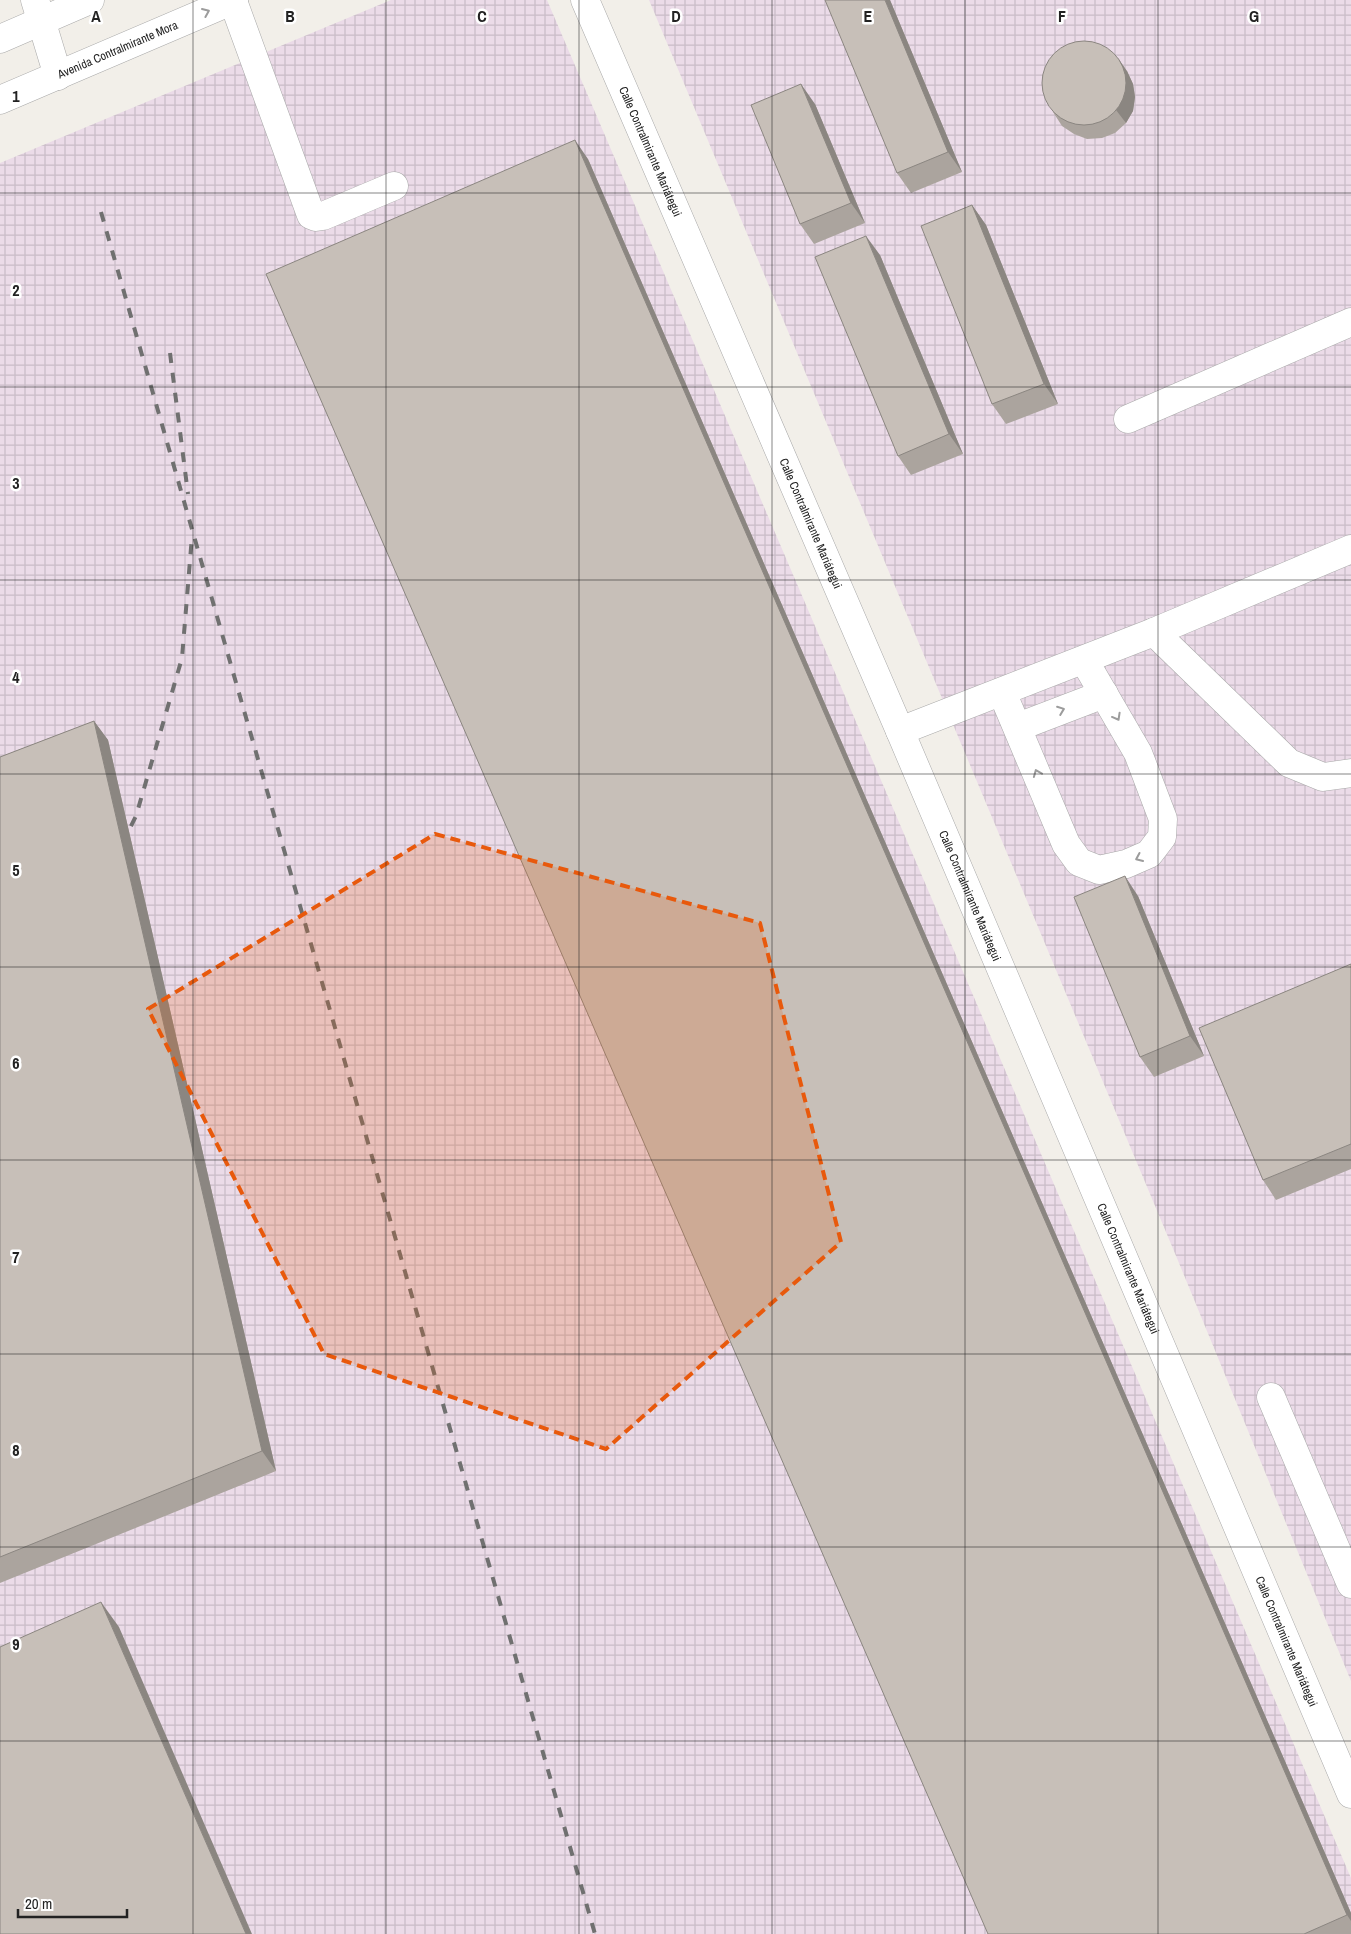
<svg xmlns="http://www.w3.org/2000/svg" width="1351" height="1934" font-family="'Archivo Narrow',sans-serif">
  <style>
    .industrial { fill: url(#industrial-grid) }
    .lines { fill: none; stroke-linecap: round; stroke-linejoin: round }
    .minor-casing { stroke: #a9a9a9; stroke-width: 29 }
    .minor { stroke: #fff; stroke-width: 28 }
    .rail { stroke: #707070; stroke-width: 4; stroke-dasharray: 10 10; stroke-linecap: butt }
    .wall { fill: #aba49e }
    .shaded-wall { fill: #8b8681 }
    .building { fill: #c7bfb8; stroke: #8b8681 }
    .oneway { stroke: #9c9c9c }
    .marked { fill: #e8590c; fill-opacity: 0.2; stroke: #e8590c; stroke-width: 4; stroke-dasharray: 10 6; stroke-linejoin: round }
    .grid { fill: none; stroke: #222; stroke-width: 1; stroke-opacity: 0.55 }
    .labels { text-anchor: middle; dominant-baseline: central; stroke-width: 5; stroke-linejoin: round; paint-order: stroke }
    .street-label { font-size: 12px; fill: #222; stroke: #fff }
    .grid-label { font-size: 16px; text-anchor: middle; font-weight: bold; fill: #222; stroke: #fff; stroke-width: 5; stroke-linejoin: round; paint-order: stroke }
  </style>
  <defs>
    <pattern id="industrial-grid" width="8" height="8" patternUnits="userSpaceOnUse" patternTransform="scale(1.25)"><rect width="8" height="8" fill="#ebdbe8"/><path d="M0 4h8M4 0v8" fill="none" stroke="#c9bcc7"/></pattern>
  </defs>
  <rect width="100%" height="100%" fill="#f2efe9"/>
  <path class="industrial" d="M 391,0 L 547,0 L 1351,1878 L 1351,1934 L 0,1934 L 0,163 Z
    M 649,0 L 1351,0 L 1351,1681 L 1179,1263 Z"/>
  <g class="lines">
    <defs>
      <g id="minor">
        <path d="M 35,0 L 58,76"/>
        <path id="s1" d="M 585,0 L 900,731 L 1351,1794"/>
        <path d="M 233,1 L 311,215 L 316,217 L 323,216 L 394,186"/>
        <path d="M 0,39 L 90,0"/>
        <path id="s2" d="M 0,100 L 234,0"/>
        <path d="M 1128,419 L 1351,322"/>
        <path d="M 1154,632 L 1289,763 L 1323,777 L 1351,773"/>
        <path d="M 1002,692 L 1066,844 L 1079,862 L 1099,870 L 1126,864 L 1149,854 L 1162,837 L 1163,819 L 1138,753 L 1084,660"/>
        <path d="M 1018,727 L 1104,694"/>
        <path d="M 900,731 L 1154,632 L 1351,549"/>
        <path d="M 1271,1397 L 1351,1584"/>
      </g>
    </defs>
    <use href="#minor" class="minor-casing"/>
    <use href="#minor" class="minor"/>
    <path class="rail" d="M 101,212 L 595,1934
      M 170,353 L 188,494
      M 122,844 L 136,816 L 182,658 L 192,536"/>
  </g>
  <path class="wall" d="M 890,0 L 962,172 L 911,193 L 897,173 Z
    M 1127,71 L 1133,84 L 1135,97 L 1133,111 L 1126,123 L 1115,133 L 1102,138 L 1087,139 L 1074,134 L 1062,126 L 1053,112 Z
    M 815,104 L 865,223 L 814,244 L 800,224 Z
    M 588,159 L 1351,1913 L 1351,1934 L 988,1934 Z
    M 972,205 L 986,225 L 1058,404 L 1006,424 L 992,404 Z
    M 880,255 L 963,454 L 911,475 L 898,456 Z
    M 94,721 L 108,740 L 276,1471 L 0,1583 L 0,757 Z
    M 1138,896 L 1204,1056 L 1154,1077 L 1140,1057 Z
    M 1351,964 L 1351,1169 L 1276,1200 L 1263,1180 Z"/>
  <path class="shaded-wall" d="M 885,0 L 890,0 L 962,172 L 948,152 Z
    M 1118,58 L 1127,71 L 1133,84 L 1135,97 L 1133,111 L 1126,123 L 1116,110 Z
    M 801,84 L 815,104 L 865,223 L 851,203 Z
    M 575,140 L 588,159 L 1351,1913 L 1351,1921 L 1347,1915 Z
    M 972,205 L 986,225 L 1058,404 L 1044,384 Z
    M 866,236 L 880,255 L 963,454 L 949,434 Z
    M 94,721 L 108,740 L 276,1471 L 262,1451 Z
    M 1125,876 L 1138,896 L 1204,1056 L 1190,1036 Z
    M 101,1602 L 119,1627 L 252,1934 L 246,1934 Z"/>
  <path class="building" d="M 825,0 L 885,0 L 948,152 L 897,173 Z
    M1042 83a42 42 0 1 1 84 0a42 42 0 1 1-84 0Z
    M 801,84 L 851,203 L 800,224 L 751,105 Z
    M 575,140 L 1347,1915 L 1304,1934 L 988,1934 L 266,274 Z
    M 972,205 L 1044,384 L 992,404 L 921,226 Z
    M 866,236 L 949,434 L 898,456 L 815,257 Z
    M 94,721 L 262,1451 L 0,1557 L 0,757 Z
    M 1125,876 L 1190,1036 L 1140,1057 L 1074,897 Z
    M 1351,964 L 1351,1144 L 1263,1180 L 1199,1028 Z
    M 101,1602 L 246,1934 L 0,1934 L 0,1647 Z"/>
  <defs><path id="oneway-chevron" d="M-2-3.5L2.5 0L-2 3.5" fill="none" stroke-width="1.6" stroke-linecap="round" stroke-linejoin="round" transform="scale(1.25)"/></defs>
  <g class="oneway">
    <use href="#oneway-chevron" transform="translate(206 12) rotate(-23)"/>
    <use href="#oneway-chevron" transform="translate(1061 710) rotate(-21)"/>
    <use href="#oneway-chevron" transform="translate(1117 717) rotate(61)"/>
    <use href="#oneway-chevron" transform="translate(1037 773) rotate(-112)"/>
    <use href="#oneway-chevron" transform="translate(1139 858) rotate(156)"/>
  </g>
  <path class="marked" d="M 435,834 L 760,923 L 841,1242 L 606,1449 L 324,1354 L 148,1009 Z"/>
  <path class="grid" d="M 193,0 L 193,1934M 386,0 L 386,1934M 579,0 L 579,1934M 772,0 L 772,1934M 965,0 L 965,1934M 1158,0 L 1158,1934M 0,193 L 1351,193M 0,387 L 1351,387M 0,580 L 1351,580M 0,774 L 1351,774M 0,967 L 1351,967M 0,1160 L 1351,1160M 0,1354 L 1351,1354M 0,1547 L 1351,1547M 0,1741 L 1351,1741"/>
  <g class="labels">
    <g class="street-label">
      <text stroke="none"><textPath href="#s2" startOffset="128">Avenida Contralmirante Mora</textPath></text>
      <text stroke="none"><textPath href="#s1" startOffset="165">Calle Contralmirante Mariátegui</textPath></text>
      <text stroke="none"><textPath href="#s1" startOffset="570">Calle Contralmirante Mariátegui</textPath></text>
      <text stroke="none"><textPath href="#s1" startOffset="975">Calle Contralmirante Mariátegui</textPath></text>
      <text stroke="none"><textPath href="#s1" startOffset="1380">Calle Contralmirante Mariátegui</textPath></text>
      <text stroke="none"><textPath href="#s1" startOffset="1785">Calle Contralmirante Mariátegui</textPath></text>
    </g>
  </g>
  <g class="grid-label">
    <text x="96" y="22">A</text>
    <text x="290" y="22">B</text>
    <text x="482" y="22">C</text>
    <text x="676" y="22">D</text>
    <text x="868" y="22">E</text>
    <text x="1062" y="22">F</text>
    <text x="1254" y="22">G</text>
    <text x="16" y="102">1</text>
    <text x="16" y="296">2</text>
    <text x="16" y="489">3</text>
    <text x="16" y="683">4</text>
    <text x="16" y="876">5</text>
    <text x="16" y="1069">6</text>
    <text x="16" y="1263">7</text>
    <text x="16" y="1456">8</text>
    <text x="16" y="1650">9</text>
  </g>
  <path d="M18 1909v8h109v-8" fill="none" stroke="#222222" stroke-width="2.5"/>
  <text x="25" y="1909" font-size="15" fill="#222222" stroke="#ffffff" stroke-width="4" paint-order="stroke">20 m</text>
</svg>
